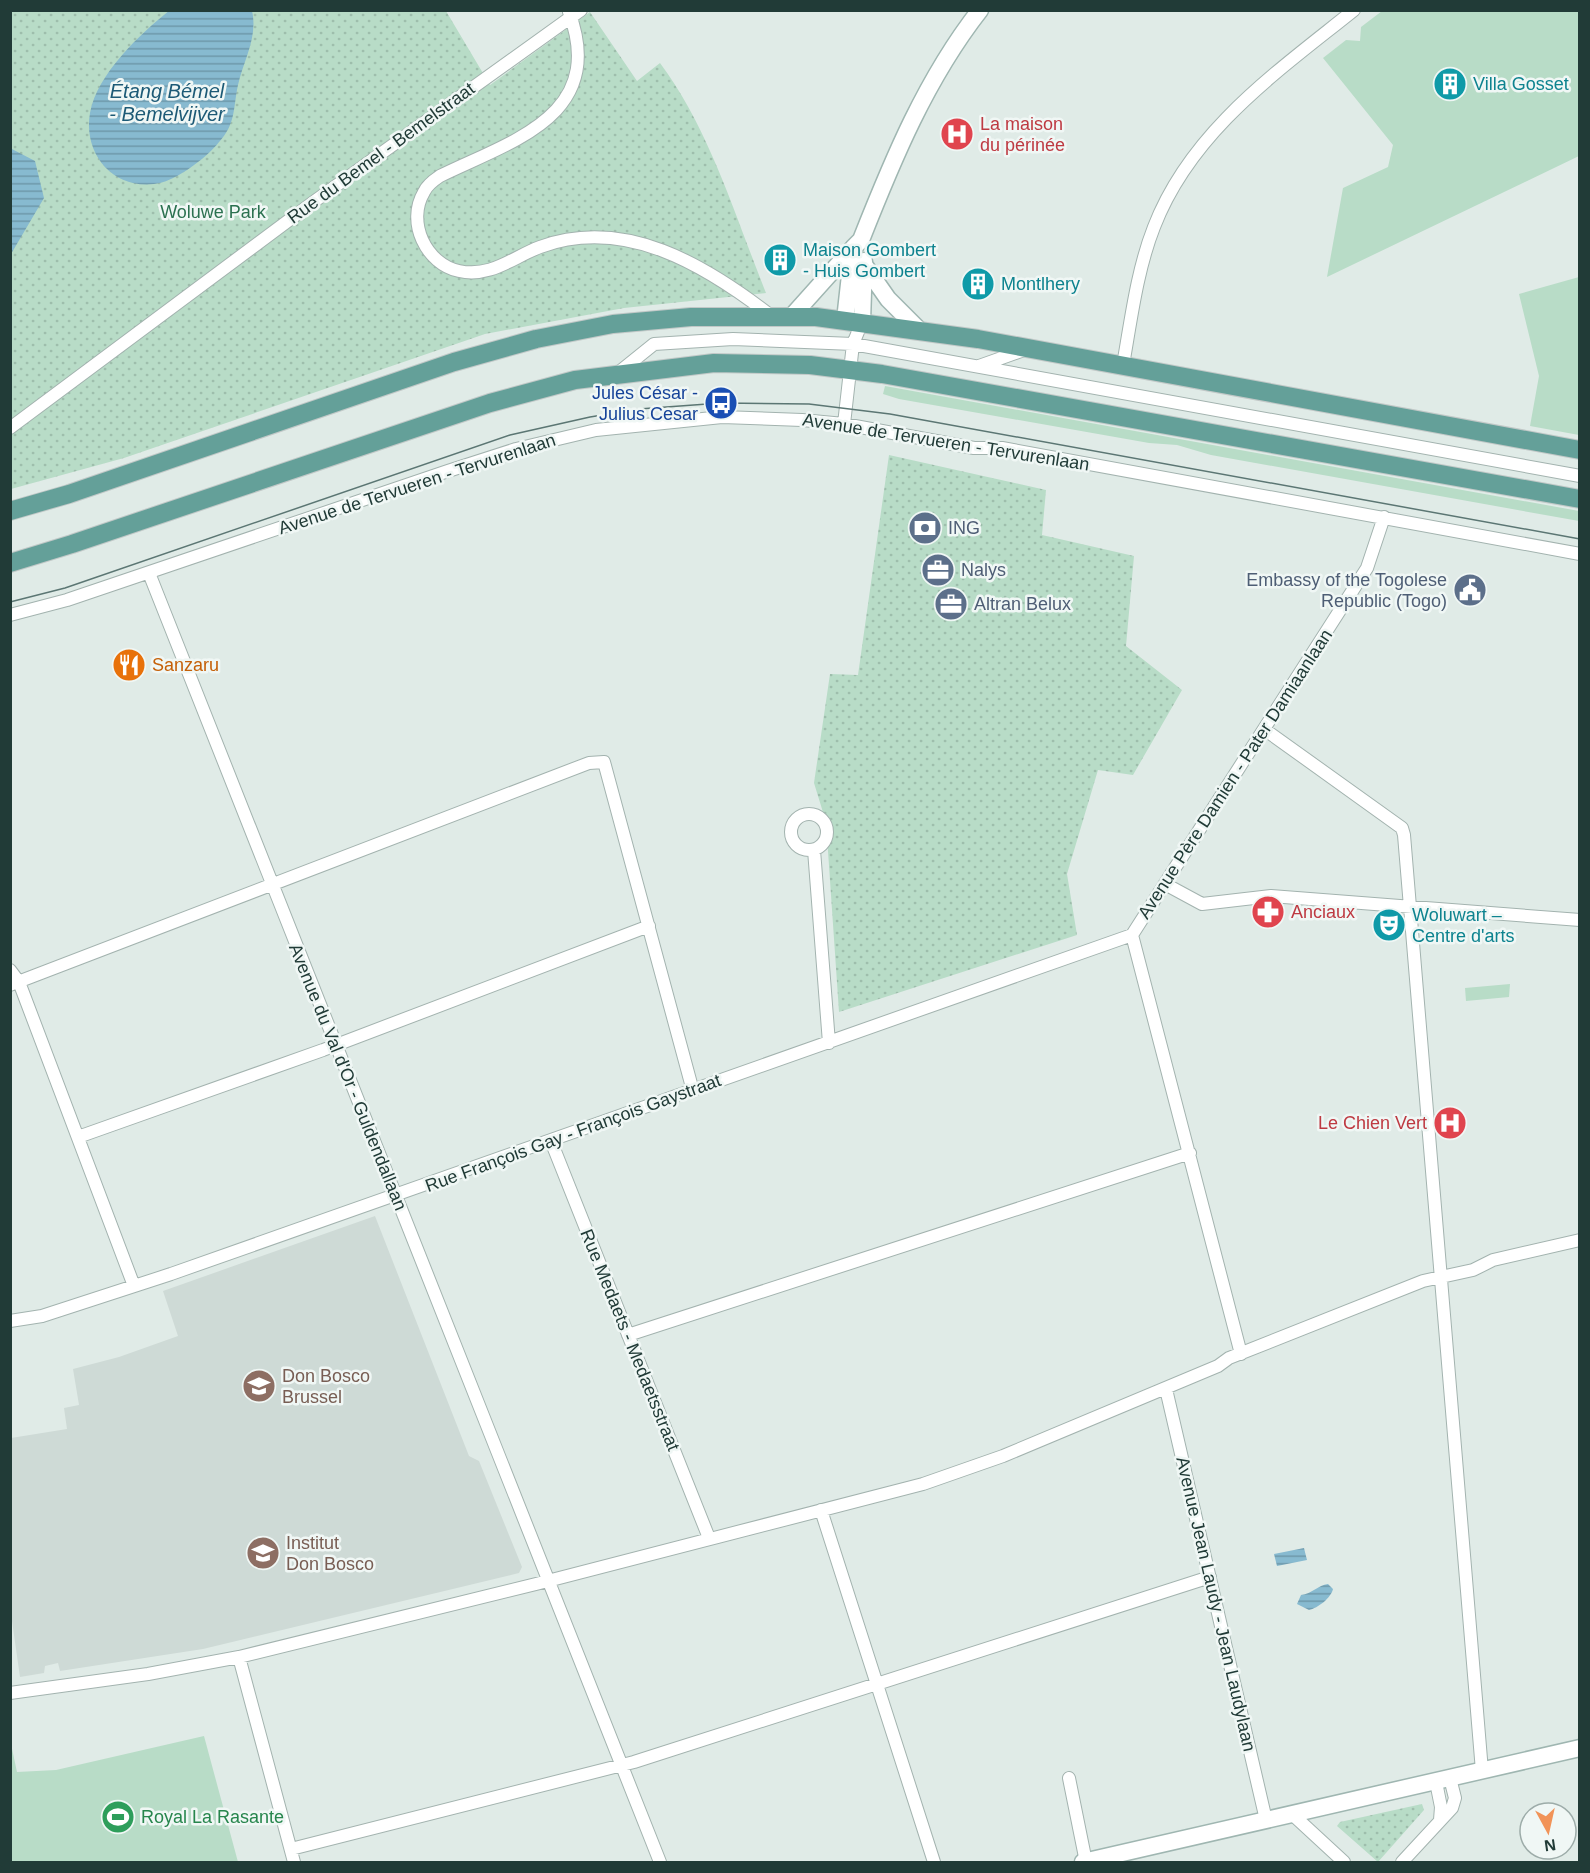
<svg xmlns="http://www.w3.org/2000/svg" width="1590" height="1873" font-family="Helvetica,sans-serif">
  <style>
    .built { fill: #cedad6 }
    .green { fill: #b8dcc7 }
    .park { fill: url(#park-dots) }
    .water { fill: url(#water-rules) }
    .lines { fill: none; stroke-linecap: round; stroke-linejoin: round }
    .street-casing { stroke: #a3b3af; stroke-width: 14 }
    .secondary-casing { stroke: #9fb6b1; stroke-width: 19 }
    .primary-casing { stroke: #c1c8c7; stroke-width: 20 }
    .street { stroke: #fff; stroke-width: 12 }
    .secondary { stroke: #fff; stroke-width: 16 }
    .primary { stroke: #64a099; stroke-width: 18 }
    .tram { stroke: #5b7673; stroke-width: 1.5 }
    .labels { text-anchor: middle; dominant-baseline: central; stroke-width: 5; stroke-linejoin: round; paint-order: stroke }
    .culture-label { font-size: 18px; fill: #0d838f; stroke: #f0f7f5; text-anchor: start }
    .health-label { font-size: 18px; fill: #be3a42; stroke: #f0f7f5; text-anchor: start }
    .street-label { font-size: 18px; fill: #213b37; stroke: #f0f7f5 }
    .park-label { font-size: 18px; fill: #2b7150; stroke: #f0f7f5 }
    .transit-label { font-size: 18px; fill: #164399; stroke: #f0f7f5; text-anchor: end }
    .service-label { font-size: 18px; fill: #4e5e75; stroke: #f0f7f5; text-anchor: start }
    .food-label { font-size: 18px; fill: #c56008; stroke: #f0f7f5; text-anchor: start }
    .education-label { font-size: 18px; fill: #785e54; stroke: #f0f7f5; text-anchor: start }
    .leisure-label { font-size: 18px; fill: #27864d; stroke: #f0f7f5; text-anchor: start }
    .water-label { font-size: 20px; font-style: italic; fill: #1c5a76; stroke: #f0f7f5 }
  </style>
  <defs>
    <pattern id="park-dots" width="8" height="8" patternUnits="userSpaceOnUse" patternTransform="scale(1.5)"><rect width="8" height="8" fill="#b8dcc7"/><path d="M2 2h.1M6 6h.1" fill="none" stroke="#9ebeac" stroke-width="1.8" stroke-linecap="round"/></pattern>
    <pattern id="water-rules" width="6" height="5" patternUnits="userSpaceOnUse" patternTransform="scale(1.5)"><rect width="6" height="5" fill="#87bad0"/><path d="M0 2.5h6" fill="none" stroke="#6e98aa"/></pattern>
  </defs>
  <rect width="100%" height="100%" fill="#e0ebe7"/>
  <path class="built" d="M 375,1216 L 469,1456 L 479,1461 L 522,1567 L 519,1573 L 203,1649 L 60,1671 L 58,1663 L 45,1666 L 44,1673 L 20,1677 L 10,1607 L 11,1438 L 67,1429 L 64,1408 L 79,1405 L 73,1369 L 119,1357 L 178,1336 L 163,1291 Z"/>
  <path class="green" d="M 1382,11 L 1579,11 L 1579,156 L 1327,277 L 1343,188 L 1388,167 L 1393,145 L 1323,58 L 1346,40 L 1360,41 L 1361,27 Z
    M 1579,277 L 1580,277 L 1579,435 L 1530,426 L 1539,376 L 1519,294 Z
    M 885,386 L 1579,511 L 1579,521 L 1211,455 L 1177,445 L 1149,443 L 899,399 L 883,394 Z
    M 1510,984 L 1509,997 L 1466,1001 L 1465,988 Z
    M 204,1736 L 238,1862 L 11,1862 L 11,1744 L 17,1772 L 56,1770 Z"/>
  <path class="park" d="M 11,11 L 446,11 L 490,85 L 590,12 L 637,81 L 660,63 C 710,130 735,216 766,293 L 624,308 L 485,334 L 124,458 L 11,489 Z
    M 889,455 L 1046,490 L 1042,535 L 1134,556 L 1126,646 L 1182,690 L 1133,775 L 1098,770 L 1067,874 L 1077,935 L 839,1012 L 826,822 L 814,783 L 830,674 L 858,675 Z
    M 1422,1804 L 1424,1810 L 1378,1862 L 1337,1826 L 1340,1822 Z"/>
  <path class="water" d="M 170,10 L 252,11 C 258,37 244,59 238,85 C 235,97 235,113 230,125 C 225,138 209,154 198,162 C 185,172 170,182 154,184 C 112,189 83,153 90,113 C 97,74 140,34 170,10 Z
    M 10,148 L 35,161 L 44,198 L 11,254 Z
    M 1304,1548 L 1307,1560 L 1277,1566 L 1274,1554 Z
    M 1328,1584 L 1333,1589 C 1331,1598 1318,1608 1309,1610 L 1297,1604 L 1301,1595 C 1312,1594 1318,1585 1328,1584 Z"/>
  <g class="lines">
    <defs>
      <path id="street" d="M 569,12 C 608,116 511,141 440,176 C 434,180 427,185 424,192 C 406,222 426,264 459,271 C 491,278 513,257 540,247 C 625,216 705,265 770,315
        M 1123,365 C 1131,320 1137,270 1154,227 C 1191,131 1277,72 1354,10
        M 979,366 L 1027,349
        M 618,373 L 654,344 L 733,339 L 853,344 L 1580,476
        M 844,424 L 853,344 L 862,322
        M 10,428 L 312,203 L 581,10
        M 149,573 L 660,1862
        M 10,615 L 67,600 L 448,471 L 516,449 L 596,430 L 722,417 L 802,420 L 844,424 L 974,448 L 1002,448 L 1580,554
        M 1264,729 L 1402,828 L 1404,835 L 1482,1771
        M791 832a18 18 0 1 1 36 0a18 18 0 1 1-36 0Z
        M 814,850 L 829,1043
        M 1165,884 L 1202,904 L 1271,896 L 1580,920
        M 10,970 L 19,982 L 134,1286
        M 10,985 L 589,763 L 604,762 L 693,1091
        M 78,1137 L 323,1050 L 649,926
        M 551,1141 L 709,1538
        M 10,1321 L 42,1316 L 171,1274 L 1132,935
        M 628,1335 L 1190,1153
        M 1241,1354 L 1132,935 L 1367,568 L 1384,517
        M 1166,1389 L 1266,1820
        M 821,1510 L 934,1862
        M 239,1657 L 294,1862
        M 10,1693 L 148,1674 L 239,1657 L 536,1584 L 923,1484 L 1003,1456 L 1218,1366 L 1229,1358 L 1423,1281 L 1473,1270 L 1493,1260 L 1580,1240
        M 1069,1778 L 1086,1862
        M 1436,1782 L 1441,1807 L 1440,1820
        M 1292,1814 L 1344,1862
        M 291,1849 L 634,1762 L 1210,1577
        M 1402,1862 L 1452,1808 L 1455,1798 L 1450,1778"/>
      <path id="secondary" d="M 865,266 L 888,299 L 920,331
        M 792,316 L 853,248
        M 845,320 L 853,248 L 861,240 C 893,159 926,79 980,10
        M 862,322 L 864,261
        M 1083,1862 L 1580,1748"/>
      <path id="primary" d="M 10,511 L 69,494 L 454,362 L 536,339 L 613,324 L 691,317 L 816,317 L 978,339 L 1580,450
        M 10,563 L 72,544 L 490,403 L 575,380 L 714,363 L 810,365 L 882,374 L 1580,499"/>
    </defs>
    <use href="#street" class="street-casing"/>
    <use href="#secondary" class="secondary-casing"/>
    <use href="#primary" class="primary-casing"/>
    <use href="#street" class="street"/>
    <use href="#secondary" class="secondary"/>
    <use href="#primary" class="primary"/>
    <path class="tram" d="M 10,602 L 65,588 L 510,435 L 590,417 L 639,409 L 721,403 L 809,404 L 890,414 L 1580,539"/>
  </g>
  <defs>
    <symbol id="building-disc" viewBox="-11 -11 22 22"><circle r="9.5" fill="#0f9aa8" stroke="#f0f7f5"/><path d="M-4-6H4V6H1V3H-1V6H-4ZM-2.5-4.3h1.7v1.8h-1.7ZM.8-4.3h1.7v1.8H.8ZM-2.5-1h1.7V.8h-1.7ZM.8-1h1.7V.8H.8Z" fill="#fff"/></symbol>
    <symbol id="hospital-disc" viewBox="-11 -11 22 22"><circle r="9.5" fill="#e0444e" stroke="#f0f7f5"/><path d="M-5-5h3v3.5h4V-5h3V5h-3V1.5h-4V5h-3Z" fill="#fff"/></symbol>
    <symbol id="bus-disc" viewBox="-11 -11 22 22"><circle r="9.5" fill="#1a4fb4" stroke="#f0f7f5"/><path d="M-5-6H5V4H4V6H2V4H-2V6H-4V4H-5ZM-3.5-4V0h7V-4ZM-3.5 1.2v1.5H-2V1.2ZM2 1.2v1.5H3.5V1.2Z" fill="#fff"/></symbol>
    <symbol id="bank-disc" viewBox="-11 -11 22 22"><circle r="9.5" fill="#5c6f8a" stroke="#f0f7f5"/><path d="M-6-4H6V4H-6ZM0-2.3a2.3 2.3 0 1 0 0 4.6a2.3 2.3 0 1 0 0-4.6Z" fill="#fff"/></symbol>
    <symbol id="office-disc" viewBox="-11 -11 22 22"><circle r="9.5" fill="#5c6f8a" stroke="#f0f7f5"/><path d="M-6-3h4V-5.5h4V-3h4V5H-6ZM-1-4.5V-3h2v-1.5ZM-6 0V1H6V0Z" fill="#fff"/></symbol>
    <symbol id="civic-disc" viewBox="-11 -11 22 22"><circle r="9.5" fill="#5c6f8a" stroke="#f0f7f5"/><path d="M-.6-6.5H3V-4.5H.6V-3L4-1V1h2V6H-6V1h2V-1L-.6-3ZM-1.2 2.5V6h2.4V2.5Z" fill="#fff"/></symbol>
    <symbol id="restaurant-disc" viewBox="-11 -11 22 22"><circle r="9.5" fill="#e8710a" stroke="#f0f7f5"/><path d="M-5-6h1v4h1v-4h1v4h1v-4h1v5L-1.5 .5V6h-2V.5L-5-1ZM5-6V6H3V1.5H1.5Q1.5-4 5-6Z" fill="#fff"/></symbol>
    <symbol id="pharmacy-disc" viewBox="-11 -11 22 22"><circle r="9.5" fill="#e0444e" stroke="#f0f7f5"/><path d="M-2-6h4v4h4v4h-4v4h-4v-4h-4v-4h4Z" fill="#fff"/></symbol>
    <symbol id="theatre-disc" viewBox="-11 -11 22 22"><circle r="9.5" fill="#0f9aa8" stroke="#f0f7f5"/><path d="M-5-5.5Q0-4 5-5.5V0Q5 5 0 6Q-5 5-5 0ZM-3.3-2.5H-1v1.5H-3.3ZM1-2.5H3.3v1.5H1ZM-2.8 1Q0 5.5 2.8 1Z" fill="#fff"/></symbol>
    <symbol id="school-disc" viewBox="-11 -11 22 22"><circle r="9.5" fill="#8d6e63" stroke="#f0f7f5"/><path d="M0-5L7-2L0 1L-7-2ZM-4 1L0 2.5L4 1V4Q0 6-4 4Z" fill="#fff"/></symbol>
    <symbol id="stadium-disc" viewBox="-11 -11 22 22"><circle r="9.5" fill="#2e9e5b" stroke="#f0f7f5"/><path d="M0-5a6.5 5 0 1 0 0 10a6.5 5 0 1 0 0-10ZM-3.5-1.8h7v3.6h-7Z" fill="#fff"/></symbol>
  </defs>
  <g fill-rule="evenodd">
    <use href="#building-disc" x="1431" y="65" width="38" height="38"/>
    <use href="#hospital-disc" x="938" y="115" width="38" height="38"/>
    <use href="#building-disc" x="761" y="241" width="38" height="38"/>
    <use href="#building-disc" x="959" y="265" width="38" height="38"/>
    <use href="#bus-disc" x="702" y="384" width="38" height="38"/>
    <use href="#bank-disc" x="906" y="509" width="38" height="38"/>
    <use href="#office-disc" x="919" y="551" width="38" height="38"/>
    <use href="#civic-disc" x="1451" y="571" width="38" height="38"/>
    <use href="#office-disc" x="932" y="585" width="38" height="38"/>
    <use href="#restaurant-disc" x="110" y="646" width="38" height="38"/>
    <use href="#pharmacy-disc" x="1249" y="893" width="38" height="38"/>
    <use href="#theatre-disc" x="1370" y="906" width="38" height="38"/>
    <use href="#hospital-disc" x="1431" y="1104" width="38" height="38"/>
    <use href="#school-disc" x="240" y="1367" width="38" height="38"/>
    <use href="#school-disc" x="244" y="1534" width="38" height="38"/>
    <use href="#stadium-disc" x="99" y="1798" width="38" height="38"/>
  </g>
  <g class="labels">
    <g class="culture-label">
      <text x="1473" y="84">Villa Gosset</text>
      <text x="803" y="250">Maison Gombert<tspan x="803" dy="21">- Huis Gombert</tspan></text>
      <text x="1001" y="284">Montlhery</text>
      <text x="1412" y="915">Woluwart –<tspan x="1412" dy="21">Centre d'arts</tspan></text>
    </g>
    <g class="health-label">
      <text x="980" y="124">La maison<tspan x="980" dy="21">du périnée</tspan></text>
      <text x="1291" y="912">Anciaux</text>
      <text x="1427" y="1123" text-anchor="end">Le Chien Vert</text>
    </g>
    <g class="street-label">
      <text transform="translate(381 153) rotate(-36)">Rue du Bemel - Bemelstraat</text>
      <text transform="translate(946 442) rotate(9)">Avenue de Tervueren - Tervurenlaan</text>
      <text transform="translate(417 484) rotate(-18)">Avenue de Tervueren - Tervurenlaan</text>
      <text transform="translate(1235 774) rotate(-57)">Avenue Père Damien - Pater Damiaanlaan</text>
      <text transform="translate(348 1077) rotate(68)">Avenue du Val d'Or - Guldendallaan</text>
      <text transform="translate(573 1133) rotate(-20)">Rue François Gay - François Gaystraat</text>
      <text transform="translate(630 1340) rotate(68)">Rue Medaets - Medaetsstraat</text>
      <text transform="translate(1216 1604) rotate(77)">Avenue Jean Laudy - Jean Laudylaan</text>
    </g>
    <g class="park-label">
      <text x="213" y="212">Woluwe Park</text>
    </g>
    <g class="transit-label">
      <text x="698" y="393">Jules César -<tspan x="698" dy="21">Julius Cesar</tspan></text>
    </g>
    <g class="service-label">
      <text x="948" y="528">ING</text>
      <text x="961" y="570">Nalys</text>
      <text x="1447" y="580" text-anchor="end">Embassy of the Togolese<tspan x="1447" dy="21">Republic (Togo)</tspan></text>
      <text x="974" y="604">Altran Belux</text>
    </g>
    <g class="food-label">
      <text x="152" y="665">Sanzaru</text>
    </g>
    <g class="education-label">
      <text x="282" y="1376">Don Bosco<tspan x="282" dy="21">Brussel</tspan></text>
      <text x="286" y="1543">Institut<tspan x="286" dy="21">Don Bosco</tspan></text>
    </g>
    <g class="leisure-label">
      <text x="141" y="1817">Royal La Rasante</text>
    </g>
    <g class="water-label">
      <text x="167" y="91">Étang Bémel<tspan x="167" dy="23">- Bemelvijver</tspan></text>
    </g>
  </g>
  <rect width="1590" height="1873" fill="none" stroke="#213b37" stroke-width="24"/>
  <g transform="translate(1548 1831) rotate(172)"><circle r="28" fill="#f0f7f5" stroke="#9daca9" stroke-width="1.5"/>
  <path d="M0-4.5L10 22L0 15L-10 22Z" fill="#f19358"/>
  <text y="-9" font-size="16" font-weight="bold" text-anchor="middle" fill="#213b37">N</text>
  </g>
</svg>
